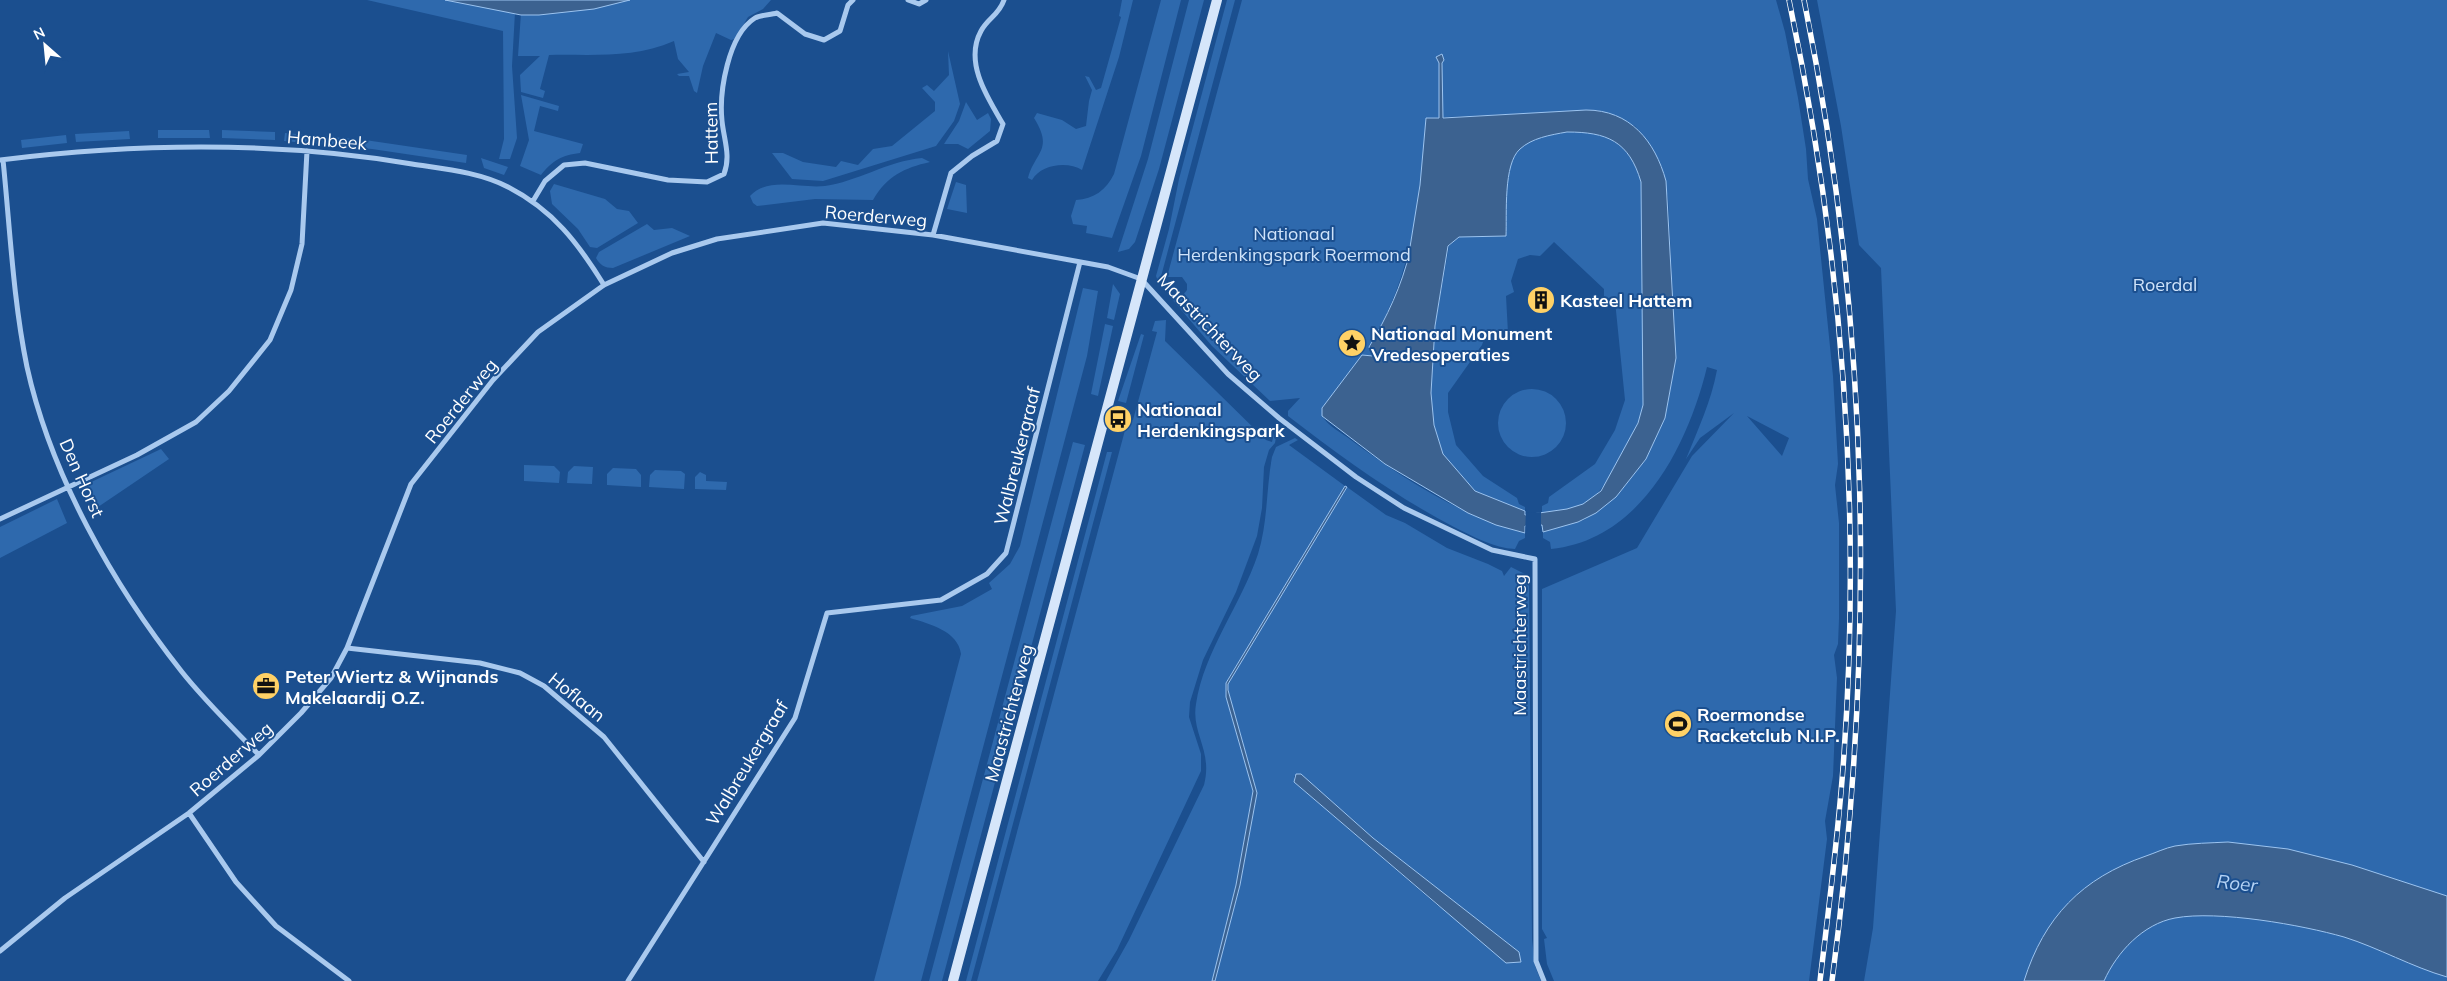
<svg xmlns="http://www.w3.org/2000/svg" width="2447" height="981" font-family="Mulish,sans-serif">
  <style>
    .green { fill: #2e69ad; fill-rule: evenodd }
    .water { fill: #3c6290; stroke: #9cc4f0; fill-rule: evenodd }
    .pier { fill: #1b4f8f }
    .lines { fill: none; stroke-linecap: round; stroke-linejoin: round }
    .minor { stroke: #a9c9ee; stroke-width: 5 }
    .secondary { stroke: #d6e6fa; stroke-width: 10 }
    .rail-casing { stroke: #fff; stroke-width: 5.5 }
    .rail { stroke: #1b4f8f; stroke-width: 4; stroke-dasharray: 11; stroke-linecap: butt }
    .labels { text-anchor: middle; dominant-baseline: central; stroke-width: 4; stroke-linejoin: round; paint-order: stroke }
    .street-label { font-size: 18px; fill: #fff; stroke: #1b4f8f }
    .park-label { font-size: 18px; fill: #cfe3fa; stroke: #1b4f8f }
    .poi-label { font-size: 18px; font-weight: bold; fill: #fff; stroke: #1b4f8f; text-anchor: start }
    .water-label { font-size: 19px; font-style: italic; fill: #b5d3f5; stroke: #1b4f8f }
  </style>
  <rect width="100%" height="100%" fill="#1b4f8f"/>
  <path class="green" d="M 367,0 L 771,0 L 763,9 L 748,17 L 735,39 L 731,40 L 716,33 L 703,66 L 697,93 L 694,91 L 689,76 L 679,76 L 677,74 L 689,72 L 678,59 L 674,41 C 633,59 592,54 549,55 L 540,89 L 545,91 L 543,98 L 521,92 L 520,75 L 540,56 L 518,56 L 521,13 L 515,12 L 512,66 L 517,138 L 510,159 L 499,159 L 504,139 L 503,31 Z
    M 1122,0 L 1133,0 L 1119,57 L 1082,170 C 1068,161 1041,164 1032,180 L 1028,178 C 1035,152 1054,150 1034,118 L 1037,113 L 1062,120 L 1076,129 L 1086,126 L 1089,101 L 1092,90 L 1085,76 L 1089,77 L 1096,90 L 1101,88 L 1121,17 L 1119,16 Z
    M 1161,0 L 1181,0 L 1141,156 L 1112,238 L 1086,233 L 1087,226 L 1073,224 L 1071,216 L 1076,200 C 1094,199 1106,190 1114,174 Z
    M 1189,0 L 1204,0 L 1159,169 L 1135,242 L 1129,249 L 1118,252 L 1148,159 Z
    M 1227,0 L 1235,0 L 1159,284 L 1156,276 L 1169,229 L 1179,179 Z
    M 1242,0 L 1776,0 L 1785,32 L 1798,98 L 1806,149 L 1808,179 L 1817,219 L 1833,376 L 1838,464 L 1835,485 L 1839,523 L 1839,619 L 1838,644 L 1834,655 L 1837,678 L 1833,776 L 1825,821 L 1827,839 L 1809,981 L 1554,981 L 1547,964 L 1544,939 L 1547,938 L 1542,929 L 1542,589 L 1637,548 L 1692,456 L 1734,413 L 1700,438 L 1686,459 C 1698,429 1711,402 1717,370 L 1707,367 C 1688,445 1641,540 1551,549 L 1550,542 L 1543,538 L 1543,532 L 1584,520 L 1616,497 L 1646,459 L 1665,418 L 1676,358 L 1668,199 L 1663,173 L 1652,148 L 1635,126 L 1597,110 L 1426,118 C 1419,204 1414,272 1369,347 L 1374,356 L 1362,355 L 1322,408 L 1322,416 C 1328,426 1342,433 1351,440 C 1402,478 1464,518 1525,533 L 1525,538 L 1519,541 L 1515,549 C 1494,548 1472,536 1454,527 C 1395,496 1341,457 1288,416 L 1288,411 L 1300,398 L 1270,401 L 1212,346 L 1171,298 L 1177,294 L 1183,295 L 1187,290 L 1187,284 L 1182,277 L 1167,277 ZM 1747,416 L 1789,438 L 1782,456 Z
    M 1817,0 L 2447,0 L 2447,981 L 1864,981 L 1873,928 L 1896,611 L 1881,268 L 1859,245 L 1841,126 Z
    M 948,51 L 960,104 L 954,121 L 936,146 L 823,181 L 792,179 L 772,153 L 783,153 L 803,162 L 836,167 L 841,161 L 858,165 L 873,149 L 892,146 L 935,111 L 935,102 L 922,88 L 927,85 L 934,91 L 949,75 Z
    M 521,95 L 559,106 L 558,111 L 540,106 L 534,131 L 583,144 L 580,153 C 562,155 553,160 541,175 L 520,166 L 529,140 Z
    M 966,102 L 977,120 L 988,113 L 991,119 L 990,131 L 968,149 L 958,144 L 944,144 L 959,121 Z
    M 158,130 L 209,130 L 210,138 L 158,138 Z
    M 222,130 L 275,132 L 275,140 L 222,138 Z
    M 129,131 L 130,139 L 76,142 L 75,134 Z
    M 1567,132 C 1608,132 1629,141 1641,182 L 1643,405 C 1641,424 1608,486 1593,498 C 1579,509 1559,511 1542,514 L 1542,506 L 1548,503 L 1549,497 L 1595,464 L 1615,430 L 1625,400 L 1615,301 L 1604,299 L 1604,289 L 1554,242 L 1540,256 L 1530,255 L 1518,259 L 1511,281 L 1514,292 L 1506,296 L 1508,333 L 1486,333 L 1482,345 L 1448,393 L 1448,412 L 1456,445 L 1483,476 L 1517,498 L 1519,504 L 1525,507 L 1525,511 L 1475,491 L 1443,454 L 1434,425 L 1431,393 L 1435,326 L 1449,246 L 1459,237 L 1506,236 C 1507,215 1503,163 1520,149 C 1532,138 1550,135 1567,132 Z
    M 285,133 L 365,140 L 467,155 L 466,163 L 372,149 L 284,141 Z
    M 66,135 L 67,143 L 22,148 L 21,140 Z
    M 481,158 L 508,167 L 504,175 L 484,168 Z
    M 922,158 L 930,162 C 904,168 887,176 873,200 L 815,199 L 757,206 L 753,203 L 750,196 C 768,176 801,189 825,186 C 856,182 888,161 922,158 Z
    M 956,182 L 966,185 L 967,213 L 947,209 Z
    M 554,184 L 605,199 L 617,209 L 629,211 L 638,223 L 597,248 L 590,247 L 578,229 L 552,204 L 550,191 Z
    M 647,224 L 654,230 L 672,228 L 690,236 L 613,268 C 605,268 600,265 596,258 L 599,252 Z
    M 1113,284 L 1120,294 L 1114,320 L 1107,318 Z
    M 1083,288 L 1098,291 L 1087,356 L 921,981 L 874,981 L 961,654 C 958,631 930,624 910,618 L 911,616 L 962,606 L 992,589 L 989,583 L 1010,564 L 1020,546 Z
    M 1166,320 L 1165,341 L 1266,440 L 1272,442 L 1276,423 L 1278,425 L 1275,443 L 1269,450 L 1264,467 L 1262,508 L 1257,536 L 1236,592 L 1203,660 L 1190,702 L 1189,717 L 1201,754 L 1201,771 L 1117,950 L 1098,981 L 977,981 L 1128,419 L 1133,420 L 1157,332 L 1152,331 L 1155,321 Z
    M 1105,324 L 1113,326 L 1098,396 L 1091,394 Z
    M 1141,334 L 1144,335 L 1126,403 L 1118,401 Z
    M1498 423a34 34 0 1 1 68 0a34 34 0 1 1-68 0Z
    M 1295,438 L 1298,440 L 1289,445 L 1345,486 L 1226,683 L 1226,697 L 1253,791 L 1236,885 L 1212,981 L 1106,981 L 1129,940 L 1204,785 C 1213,750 1191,734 1196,704 C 1204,651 1241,605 1258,554 C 1268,522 1266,489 1272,457 L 1276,447 Z
    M 1073,442 L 1085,445 L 942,981 L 929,981 Z
    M 161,449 L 169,459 L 98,507 L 87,484 Z
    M 1107,452 L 1112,452 L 971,981 L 966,981 Z
    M 524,465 L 554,466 L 560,472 L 559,483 L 524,481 Z
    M 574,466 L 593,467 L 592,484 L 567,483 L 568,472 Z
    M 613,468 L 636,469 L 641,475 L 641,487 L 607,485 L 607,474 Z
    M 655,470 L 681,471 L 685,474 L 684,489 L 649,487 L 650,475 Z
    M 700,472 L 706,475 L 706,481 L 727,482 L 726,490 L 695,489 L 695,477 Z
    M 1347,487 L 1386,515 L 1405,523 L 1447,548 L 1488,564 L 1502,571 L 1504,576 L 1511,567 L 1525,574 L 1529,581 L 1532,939 L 1535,966 L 1541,981 L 1215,981 L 1240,885 L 1257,793 L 1228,690 L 1228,684 ZM 1301,774 L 1373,838 L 1519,952 L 1521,962 L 1437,905 L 1294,782 L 1294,776 Z
    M 57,499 L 67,523 L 0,558 L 0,527 Z"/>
  <path class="water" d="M 445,0 L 630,0 L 594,9 L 539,15 L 521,15 Z
    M 1442,54 L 1444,60 L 1442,63 L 1443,118 L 1586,110 C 1630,110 1655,141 1666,181 L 1676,358 L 1665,418 L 1646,459 L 1616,497 L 1596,513 L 1578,522 L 1543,532 L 1542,525 L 1525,526 L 1525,533 L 1496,525 L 1468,513 L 1385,464 L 1322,416 L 1322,408 L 1362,355 L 1373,356 L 1369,347 C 1387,317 1402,285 1410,251 L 1407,249 L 1410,247 L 1420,185 L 1426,118 L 1439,118 L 1439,63 L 1436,57 ZM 1567,132 C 1607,132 1629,141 1641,182 L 1643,405 L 1638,423 L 1601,491 L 1583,504 L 1567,509 L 1525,515 L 1525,511 L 1475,491 L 1443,454 L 1434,425 L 1431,393 L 1435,326 L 1448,246 L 1459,237 L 1506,236 C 1507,215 1503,164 1520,149 C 1532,138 1550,135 1567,132 Z
    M 1345,486 L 1347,487 L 1228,684 L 1228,690 L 1257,793 L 1240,885 L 1215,981 L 1212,981 L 1236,885 L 1253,791 L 1226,697 L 1226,683 Z
    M 1296,774 L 1301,774 L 1373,838 L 1519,952 L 1521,962 L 1506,963 L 1294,782 Z
    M 2228,842 L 2288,849 L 2352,865 L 2447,896 L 2447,977 C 2412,967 2379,948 2344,937 C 2302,925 2218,910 2175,918 C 2143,924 2117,952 2104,981 L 2024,981 C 2044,917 2082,878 2146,856 C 2155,853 2165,848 2175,846 C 2192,843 2211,843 2228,842 Z"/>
  <path class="pier" d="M 1526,509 L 1527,513 L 1541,512 L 1541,533 L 1540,528 L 1528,528 L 1525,536 Z"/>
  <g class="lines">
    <path class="minor" d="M 908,0 L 919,4 L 926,0
      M 0,160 C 137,143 276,141 412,164 C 444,169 479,172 508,187 C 553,210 578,243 604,285
      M 3,160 C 10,228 13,299 27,367 C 51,475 113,585 182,672 C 205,701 233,728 259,755
      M 533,201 L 545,181 L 564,165 L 585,163 L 668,180 L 707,182 L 724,174 C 731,156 724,140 722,121 C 719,92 728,35 755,18 C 760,15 770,15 777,13 L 805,34 L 824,40 L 840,31 L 848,5 L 853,0
      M 933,235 L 951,173 L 972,156 L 997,141 L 1003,124 C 987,97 964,62 981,31 C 988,18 999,15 1004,0
      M 0,519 L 137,455 L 196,422 L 229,391 L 270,340 L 291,290 L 302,244 L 307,151
      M 347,648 L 480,663 L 520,673 L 544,686 L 604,737 L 704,862
      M 189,813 L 236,882 L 276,926 L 349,981
      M 0,951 L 65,898 L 189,813 L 259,755 L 301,713 L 331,678 L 347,648 L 411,484 L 493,380 L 538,332 L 604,285 L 672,253 L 717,239 L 823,223 L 933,235 L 1108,267 L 1141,279 L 1228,374 L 1279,418 L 1356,477 L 1404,508 L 1492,550 L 1535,559 L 1536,961 L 1544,981
      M 628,981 L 795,718 L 827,613 L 941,600 L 987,574 L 1006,553 L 1080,262"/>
    <path class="secondary" d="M 953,981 L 1217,0"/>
    <defs>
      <path id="rail" d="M 1789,0 C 1841,248 1862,501 1844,754 C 1839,830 1829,905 1820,981
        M 1804,0 C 1871,330 1876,648 1832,981"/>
    </defs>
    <use href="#rail" class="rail-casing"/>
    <use href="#rail" class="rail"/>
  </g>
  <defs>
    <symbol id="building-disc" viewBox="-11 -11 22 22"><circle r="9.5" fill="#ffd166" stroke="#1b4f8f"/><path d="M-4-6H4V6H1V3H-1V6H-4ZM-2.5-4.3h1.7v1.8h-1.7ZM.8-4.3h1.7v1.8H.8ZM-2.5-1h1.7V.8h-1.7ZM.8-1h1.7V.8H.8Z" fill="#111"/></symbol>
    <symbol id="sight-disc" viewBox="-11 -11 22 22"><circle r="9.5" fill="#ffd166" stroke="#1b4f8f"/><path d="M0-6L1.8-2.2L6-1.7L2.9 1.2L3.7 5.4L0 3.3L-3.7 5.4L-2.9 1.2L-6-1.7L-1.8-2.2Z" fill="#111"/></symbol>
    <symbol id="bus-disc" viewBox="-11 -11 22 22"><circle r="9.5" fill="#ffd166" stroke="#1b4f8f"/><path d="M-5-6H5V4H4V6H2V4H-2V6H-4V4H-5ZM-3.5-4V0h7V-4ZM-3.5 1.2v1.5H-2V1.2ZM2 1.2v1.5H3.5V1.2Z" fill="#111"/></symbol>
    <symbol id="office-disc" viewBox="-11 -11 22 22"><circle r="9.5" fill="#ffd166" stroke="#1b4f8f"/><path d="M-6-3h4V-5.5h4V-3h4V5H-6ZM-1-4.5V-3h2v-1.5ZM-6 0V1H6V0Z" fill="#111"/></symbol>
    <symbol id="stadium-disc" viewBox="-11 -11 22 22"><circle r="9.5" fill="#ffd166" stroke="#1b4f8f"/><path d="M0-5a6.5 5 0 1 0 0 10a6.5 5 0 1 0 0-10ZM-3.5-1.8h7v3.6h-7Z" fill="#111"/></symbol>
  </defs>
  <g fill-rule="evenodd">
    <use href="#building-disc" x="1525" y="284" width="32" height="32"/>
    <use href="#sight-disc" x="1336" y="327" width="32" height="32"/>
    <use href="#bus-disc" x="1102" y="403" width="32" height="32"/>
    <use href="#office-disc" x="250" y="670" width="32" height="32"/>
    <use href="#stadium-disc" x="1662" y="708" width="32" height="32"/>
  </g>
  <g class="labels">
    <g class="street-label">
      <text transform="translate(711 133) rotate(-91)">Hattem</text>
      <text transform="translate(327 140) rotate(5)">Hambeek</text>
      <text transform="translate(876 216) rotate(5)">Roerderweg</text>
      <text transform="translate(1210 327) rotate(46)">Maastrichterweg</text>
      <text transform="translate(461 401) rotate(-51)">Roerderweg</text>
      <text transform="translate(1017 456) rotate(-76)">Walbreukergraaf</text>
      <text transform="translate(82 478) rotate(66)">Den Horst</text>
      <text transform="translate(1519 645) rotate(-90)">Maastrichterweg</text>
      <text transform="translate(577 697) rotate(39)">Hoflaan</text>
      <text transform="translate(1009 713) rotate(-75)">Maastrichterweg</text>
      <text transform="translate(231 759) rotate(-41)">Roerderweg</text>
      <text transform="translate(747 763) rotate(-59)">Walbreukergraaf</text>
    </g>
    <g class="park-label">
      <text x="1294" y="233">Nationaal<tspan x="1294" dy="21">Herdenkingspark Roermond</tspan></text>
      <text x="2165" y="284">Roerdal</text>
    </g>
    <g class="poi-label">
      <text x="1560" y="300">Kasteel Hattem</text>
      <text x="1371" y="333">Nationaal Monument<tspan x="1371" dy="21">Vredesoperaties</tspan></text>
      <text x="1137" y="409">Nationaal<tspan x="1137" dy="21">Herdenkingspark</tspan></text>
      <text x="285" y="676">Peter Wiertz &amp; Wijnands<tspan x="285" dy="21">Makelaardij O.Z.</tspan></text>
      <text x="1697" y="714">Roermondse<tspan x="1697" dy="21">Racketclub N.I.P.</tspan></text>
    </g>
    <g class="water-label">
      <text transform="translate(2237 883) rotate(6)">Roer</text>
    </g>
  </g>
  <g transform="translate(45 45) rotate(333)" stroke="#1b4f8f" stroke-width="4" paint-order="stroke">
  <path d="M0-4L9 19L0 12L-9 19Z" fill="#ffffff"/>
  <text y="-8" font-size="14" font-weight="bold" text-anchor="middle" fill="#ffffff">N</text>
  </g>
</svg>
